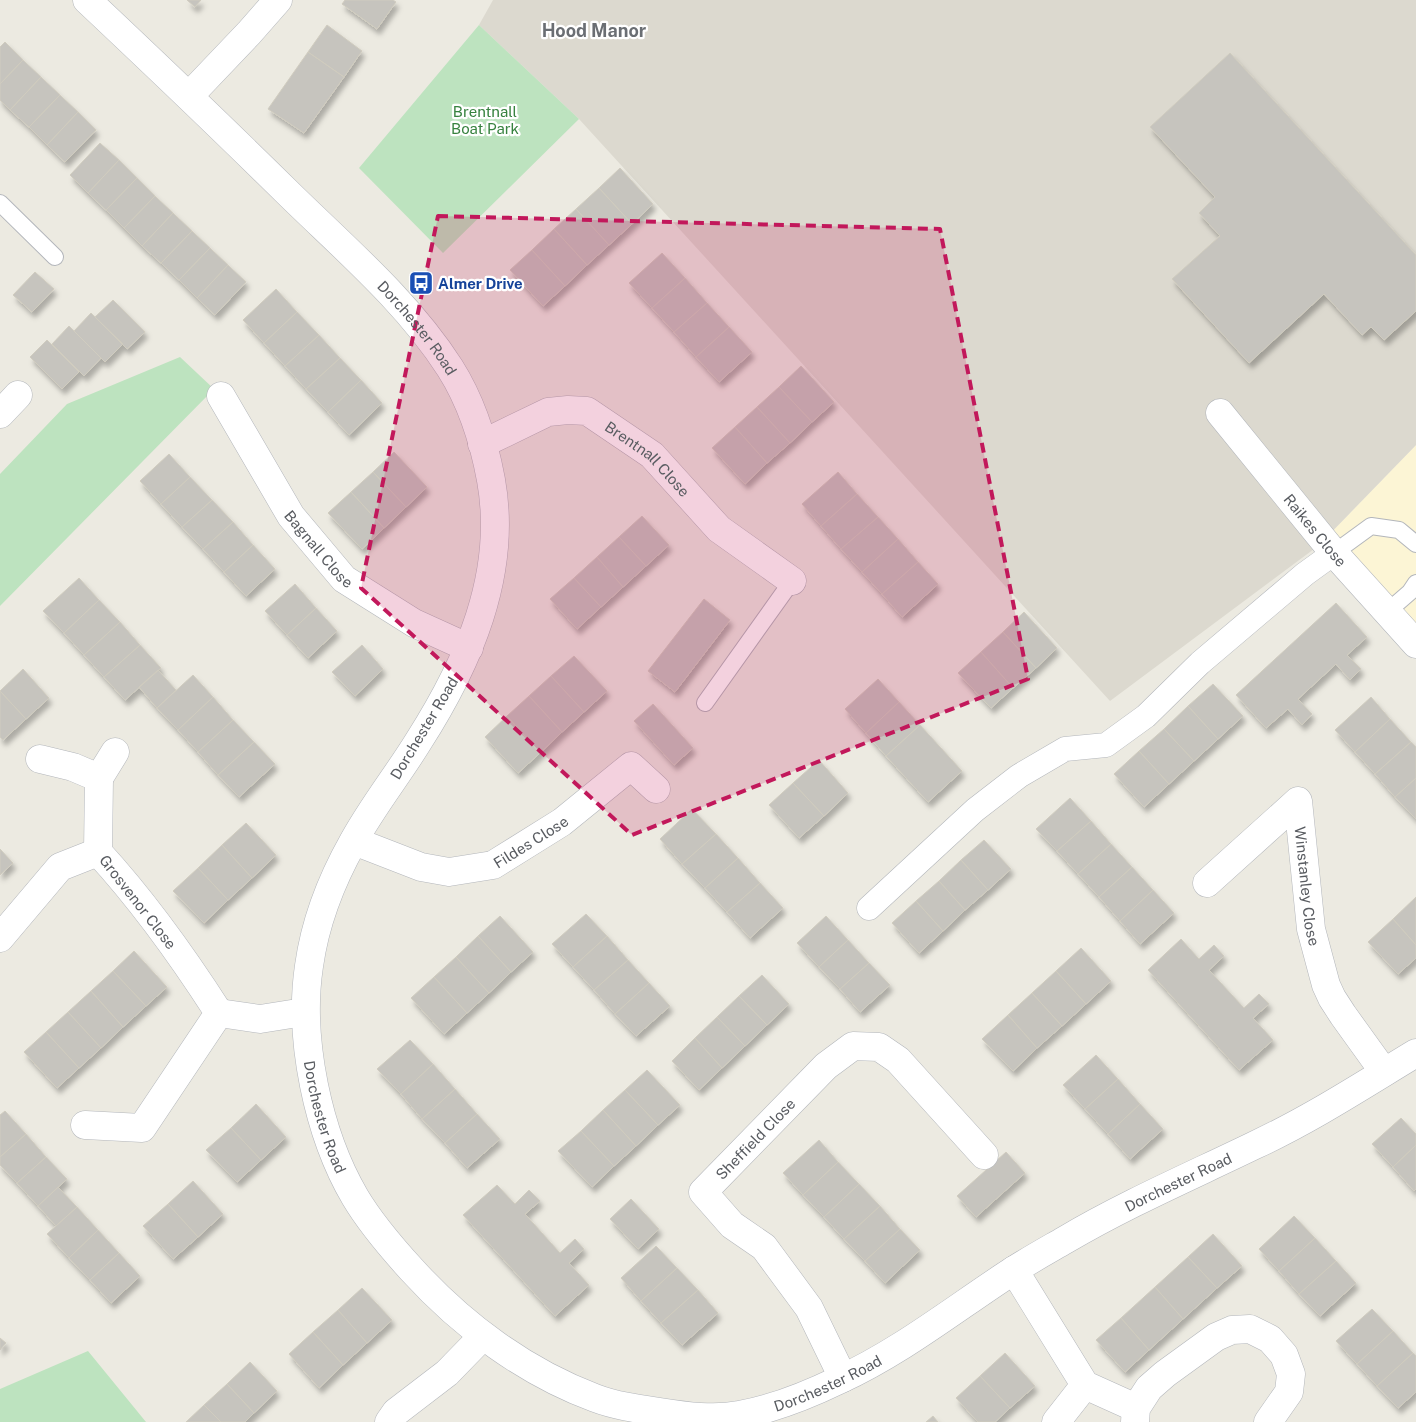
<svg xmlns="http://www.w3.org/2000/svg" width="1416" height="1422" font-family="'Public Sans',sans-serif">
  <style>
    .commercial { fill: #fcf5d5 }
    .education { fill: #dcd9cf }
    .green { fill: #bde3bf }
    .building { fill: #c6c4be; stroke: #d0ccbf; filter: url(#shadow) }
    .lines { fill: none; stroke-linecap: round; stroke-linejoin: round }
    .service-casing { stroke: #b3b6bb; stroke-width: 18 }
    .pedestrian-casing { stroke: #b3b6bb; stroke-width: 25 }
    .minor-casing { stroke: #b3b6bb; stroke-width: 29 }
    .service { stroke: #fff; stroke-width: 16 }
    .pedestrian { stroke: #fff; stroke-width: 24 }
    .minor { stroke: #fff; stroke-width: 28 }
    .marked { fill: #c2185b; fill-opacity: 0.2; stroke: #c2185b; stroke-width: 4; stroke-dasharray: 10 6; stroke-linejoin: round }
    .labels { text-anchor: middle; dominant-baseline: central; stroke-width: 4.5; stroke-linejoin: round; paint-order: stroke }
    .park-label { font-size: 15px; fill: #37823f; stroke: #fff }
    .transit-label { font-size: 15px; font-weight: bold; fill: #164399; stroke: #fff; text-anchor: start }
    .street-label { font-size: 15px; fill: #595c61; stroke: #fff }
    .quarter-label { font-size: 18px; font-weight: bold; fill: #6a6e73; stroke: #fff }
  </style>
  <defs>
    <filter id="shadow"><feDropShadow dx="3" dy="5.5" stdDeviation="2.5" flood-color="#0004"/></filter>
  </defs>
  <rect width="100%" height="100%" fill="#eceae1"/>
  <path class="commercial" d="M 1416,445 L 1416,653 L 1318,546 Z"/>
  <path class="education" d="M 493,0 L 1416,0 L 1416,445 L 1318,546 L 1110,701 L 579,119 L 479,25 Z"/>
  <path class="green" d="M 479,25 L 579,119 L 443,253 L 359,168 Z
    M 180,357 L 214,389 L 0,606 L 0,474 L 67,404 Z
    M 88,1351 L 146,1422 L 0,1422 L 0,1389 Z"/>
  <path class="building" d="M 187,0 L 201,0 L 195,7 Z
    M 345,0 L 393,0 L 396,2 L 377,29 L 342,4 Z
    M 327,25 L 362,51 L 344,77 L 308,52 Z
    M 5,42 L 23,60 L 0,84 L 0,47 Z
    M 308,52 L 344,77 L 304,133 L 268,109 Z
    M 1230,53 L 1416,255 L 1416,311 L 1384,340 L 1371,327 L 1362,335 L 1324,294 L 1249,363 L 1172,279 L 1220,236 L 1199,213 L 1215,197 L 1150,127 Z
    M 23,60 L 41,77 L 10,110 L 0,100 L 0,84 Z
    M 41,77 L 60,95 L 29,127 L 10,110 Z
    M 60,95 L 78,112 L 47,145 L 29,127 Z
    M 78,112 L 96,130 L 65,162 L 47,145 Z
    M 100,143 L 119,160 L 88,193 L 70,175 Z
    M 119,160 L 137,178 L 106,210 L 88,193 Z
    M 620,168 L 653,204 L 632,224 L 599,188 Z
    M 137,178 L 155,196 L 124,228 L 106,210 Z
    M 599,188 L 632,224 L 609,245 L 576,209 Z
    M 155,196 L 173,213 L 142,246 L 124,228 Z
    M 576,209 L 609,245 L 587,265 L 554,229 Z
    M 173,213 L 192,231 L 161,263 L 142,246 Z
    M 554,229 L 587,265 L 565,286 L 532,250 Z
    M 192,231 L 210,248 L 179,280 L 161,263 Z
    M 210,248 L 228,265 L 197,298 L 179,280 Z
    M 532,250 L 565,286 L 543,306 L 510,270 Z
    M 662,253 L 685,278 L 652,308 L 629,283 Z
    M 228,265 L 246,282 L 215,315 L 197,298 Z
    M 35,272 L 54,289 L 32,312 L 13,295 Z
    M 685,278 L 707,303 L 674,332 L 652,308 Z
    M 276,289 L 297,312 L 264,343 L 243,320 Z
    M 113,300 L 145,332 L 127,349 L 95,317 Z
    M 707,303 L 729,327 L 696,357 L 674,332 Z
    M 297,312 L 319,335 L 285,366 L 264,343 Z
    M 91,313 L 123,344 L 105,362 L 74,331 Z
    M 69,326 L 101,358 L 84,376 L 52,344 Z
    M 729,327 L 752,352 L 719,382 L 696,357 Z
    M 319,335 L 340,358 L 306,389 L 285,366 Z
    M 47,340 L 79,372 L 62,389 L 30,357 Z
    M 340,358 L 361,380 L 328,412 L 306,389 Z
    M 801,366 L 834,402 L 812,422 L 779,387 Z
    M 361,380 L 382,403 L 349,435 L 328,412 Z
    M 779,387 L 812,422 L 790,443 L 757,407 Z
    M 757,407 L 790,443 L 767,463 L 735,427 Z
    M 735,427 L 767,463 L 745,484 L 712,448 Z
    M 394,452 L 427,487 L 406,507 L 373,472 Z
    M 169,454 L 190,477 L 161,504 L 140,481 Z
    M 373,472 L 406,507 L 384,528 L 351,492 Z
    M 838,472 L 857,494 L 821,526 L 802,504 Z
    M 190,477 L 212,500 L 182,527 L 161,504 Z
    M 351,492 L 384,528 L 362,549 L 328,513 Z
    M 857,494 L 878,517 L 841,549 L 821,526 Z
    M 212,500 L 233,522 L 203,549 L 182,527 Z
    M 642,516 L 669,545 L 646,566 L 619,537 Z
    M 878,517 L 898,539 L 862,572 L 841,549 Z
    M 233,522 L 253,545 L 224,572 L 203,549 Z
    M 619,537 L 646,566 L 623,587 L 597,557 Z
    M 898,539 L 918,562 L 882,594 L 862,572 Z
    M 253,545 L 275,569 L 246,596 L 224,572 Z
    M 597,557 L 623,587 L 601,607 L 574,578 Z
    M 918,562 L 938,584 L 902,617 L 882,594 Z
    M 79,578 L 99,600 L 64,633 L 43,611 Z
    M 574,578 L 601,607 L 577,629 L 550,599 Z
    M 295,584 L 316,608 L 287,635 L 265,611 Z
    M 704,599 L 730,620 L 675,692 L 648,671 Z
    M 99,600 L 120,622 L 84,655 L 64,633 Z
    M 1336,603 L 1367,637 L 1347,655 L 1361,669 L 1350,680 L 1336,664 L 1298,699 L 1312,714 L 1302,725 L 1288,709 L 1266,728 L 1236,695 Z
    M 316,608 L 337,631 L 308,658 L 287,635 Z
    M 1024,612 L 1057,648 L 1036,668 L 1003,632 Z
    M 120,622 L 140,645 L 104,677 L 84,655 Z
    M 1003,632 L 1036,668 L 1013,688 L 981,652 Z
    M 140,645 L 161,668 L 125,700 L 104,677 Z
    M 362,645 L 383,669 L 355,696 L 332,672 Z
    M 981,652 L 1013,688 L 991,708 L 958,673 Z
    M 574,656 L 607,691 L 584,712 L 551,676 Z
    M 23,669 L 49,698 L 26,719 L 0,691 Z
    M 158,670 L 176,690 L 157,708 L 139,687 Z
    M 193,675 L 213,697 L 178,730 L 157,708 Z
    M 551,676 L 584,712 L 562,732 L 529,696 Z
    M 878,679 L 899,702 L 866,733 L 845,709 Z
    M 1213,684 L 1243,716 L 1218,739 L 1188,706 Z
    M 0,691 L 26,719 L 3,740 L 0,737 Z
    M 529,696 L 562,732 L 540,753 L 507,716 Z
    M 213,697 L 233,720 L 198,752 L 178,730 Z
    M 1371,697 L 1390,719 L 1355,752 L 1335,730 Z
    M 899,702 L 920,725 L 886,756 L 866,733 Z
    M 653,704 L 693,748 L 674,765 L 634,721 Z
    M 1188,706 L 1218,739 L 1194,761 L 1164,729 Z
    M 507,716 L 540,753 L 518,773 L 485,737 Z
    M 1390,719 L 1411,742 L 1375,774 L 1355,752 Z
    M 233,720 L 254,742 L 218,775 L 198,752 Z
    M 920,725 L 962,771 L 928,802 L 886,756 Z
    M 1164,729 L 1194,761 L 1169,784 L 1139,751 Z
    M 254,742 L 275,764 L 239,797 L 218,775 Z
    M 1411,742 L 1416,747 L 1416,778 L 1395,797 L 1375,774 Z
    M 1139,751 L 1169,784 L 1144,807 L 1114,774 Z
    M 819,760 L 848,793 L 824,816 L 793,783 Z
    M 1416,778 L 1416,819 L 1395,797 Z
    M 793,783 L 824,816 L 799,838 L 769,805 Z
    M 1070,798 L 1091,821 L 1057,851 L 1036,829 Z
    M 692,809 L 716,834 L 682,864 L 660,839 Z
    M 1091,821 L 1111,844 L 1078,874 L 1057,851 Z
    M 246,823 L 276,855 L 252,878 L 222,845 Z
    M 716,834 L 738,858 L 705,888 L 682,864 Z
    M 984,840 L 1011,869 L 988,890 L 961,860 Z
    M 1111,844 L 1132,867 L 1099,897 L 1078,874 Z
    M 222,845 L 252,878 L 228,900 L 198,868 Z
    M 0,849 L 13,863 L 0,875 Z
    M 738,858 L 760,883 L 727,912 L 705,888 Z
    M 961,860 L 988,890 L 965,910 L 939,881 Z
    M 1132,867 L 1153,890 L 1120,921 L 1099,897 Z
    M 198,868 L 228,900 L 204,923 L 173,891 Z
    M 939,881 L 965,910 L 943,931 L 916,901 Z
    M 760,883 L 783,908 L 750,938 L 727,912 Z
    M 1153,890 L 1174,913 L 1140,944 L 1120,921 Z
    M 1416,897 L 1416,945 L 1393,919 Z
    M 916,901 L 943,931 L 919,953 L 892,923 Z
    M 586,914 L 607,936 L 573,967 L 552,944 Z
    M 500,916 L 533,952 L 511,972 L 478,936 Z
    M 826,916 L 848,940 L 819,967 L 797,943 Z
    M 1393,919 L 1416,945 L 1416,958 L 1398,974 L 1368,942 Z
    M 478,936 L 511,972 L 489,993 L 456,957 Z
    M 607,936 L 628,960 L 594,990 L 573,967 Z
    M 1181,939 L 1199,959 L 1214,945 L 1224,956 L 1209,970 L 1244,1008 L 1259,994 L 1269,1004 L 1253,1018 L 1273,1040 L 1239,1070 L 1148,970 Z
    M 848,940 L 869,963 L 840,989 L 819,967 Z
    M 1081,948 L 1111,981 L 1086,1004 L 1056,971 Z
    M 134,951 L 167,987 L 146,1006 L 113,971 Z
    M 456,957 L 489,993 L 467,1013 L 434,977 Z
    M 628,960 L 649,983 L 615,1014 L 594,990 Z
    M 869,963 L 890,985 L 860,1012 L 840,989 Z
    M 113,971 L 146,1006 L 123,1027 L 91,991 Z
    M 1056,971 L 1086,1004 L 1062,1026 L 1032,993 Z
    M 762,975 L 789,1004 L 767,1025 L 739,996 Z
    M 434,977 L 467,1013 L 444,1034 L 411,998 Z
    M 649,983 L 670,1006 L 636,1036 L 615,1014 Z
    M 91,991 L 123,1027 L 101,1048 L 68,1012 Z
    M 1032,993 L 1062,1026 L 1037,1048 L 1008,1015 Z
    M 739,996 L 767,1025 L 745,1046 L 717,1017 Z
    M 68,1012 L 101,1048 L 79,1068 L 46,1032 Z
    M 1008,1015 L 1037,1048 L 1013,1071 L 982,1039 Z
    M 717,1017 L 745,1046 L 722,1068 L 695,1038 Z
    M 46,1032 L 79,1068 L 57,1088 L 24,1052 Z
    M 695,1038 L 722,1068 L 699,1090 L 672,1061 Z
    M 410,1040 L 433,1064 L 401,1094 L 377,1069 Z
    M 1096,1055 L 1118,1079 L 1085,1109 L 1063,1085 Z
    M 433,1064 L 455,1089 L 422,1119 L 401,1094 Z
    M 647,1070 L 680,1105 L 658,1125 L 625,1090 Z
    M 1118,1079 L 1140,1104 L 1108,1134 L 1085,1109 Z
    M 455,1089 L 477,1114 L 445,1143 L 422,1119 Z
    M 625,1090 L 658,1125 L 636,1146 L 603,1110 Z
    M 256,1104 L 286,1137 L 261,1160 L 231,1128 Z
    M 1140,1104 L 1163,1129 L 1130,1159 L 1108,1134 Z
    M 603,1110 L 636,1146 L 614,1166 L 581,1131 Z
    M 5,1111 L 26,1134 L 0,1157 L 0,1115 Z
    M 477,1114 L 500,1139 L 467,1168 L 445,1143 Z
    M 1401,1118 L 1416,1134 L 1416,1145 L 1393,1167 L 1372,1144 Z
    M 231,1128 L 261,1160 L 237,1182 L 206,1150 Z
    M 581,1131 L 614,1166 L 592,1187 L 558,1151 Z
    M 26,1134 L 46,1157 L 17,1183 L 0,1165 L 0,1157 Z
    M 819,1140 L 838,1162 L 803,1195 L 783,1173 Z
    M 1416,1145 L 1416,1189 L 1414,1191 L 1393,1167 Z
    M 1006,1152 L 1025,1173 L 976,1217 L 957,1196 Z
    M 46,1157 L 67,1179 L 38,1206 L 17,1183 Z
    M 838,1162 L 859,1184 L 824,1217 L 803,1195 Z
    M 193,1181 L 223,1214 L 198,1237 L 168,1204 Z
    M 859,1184 L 880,1206 L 844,1239 L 824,1217 Z
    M 497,1185 L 515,1204 L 529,1190 L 540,1201 L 525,1214 L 560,1253 L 575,1239 L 584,1249 L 569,1263 L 589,1285 L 555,1316 L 463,1215 Z
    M 58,1187 L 77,1207 L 56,1226 L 38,1206 Z
    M 631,1199 L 659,1229 L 638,1249 L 610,1219 Z
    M 168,1204 L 198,1237 L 173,1259 L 143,1226 Z
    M 880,1206 L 900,1229 L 865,1261 L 844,1239 Z
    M 77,1207 L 98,1230 L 69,1258 L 47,1234 Z
    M 1294,1216 L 1315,1238 L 1279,1271 L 1259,1249 Z
    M 900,1229 L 920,1250 L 885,1283 L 865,1261 Z
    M 98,1230 L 119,1253 L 90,1280 L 69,1258 Z
    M 1213,1234 L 1242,1266 L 1217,1288 L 1188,1257 Z
    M 1315,1238 L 1336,1261 L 1299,1294 L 1279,1271 Z
    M 656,1246 L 677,1268 L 641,1301 L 621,1278 Z
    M 119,1253 L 140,1276 L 111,1303 L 90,1280 Z
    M 1188,1257 L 1217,1288 L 1183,1319 L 1155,1287 Z
    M 1336,1261 L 1356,1283 L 1320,1316 L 1299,1294 Z
    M 677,1268 L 698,1290 L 661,1323 L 641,1301 Z
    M 1155,1287 L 1183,1319 L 1149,1350 L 1121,1318 Z
    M 362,1288 L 392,1320 L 367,1343 L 338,1310 Z
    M 698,1290 L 718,1313 L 682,1345 L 661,1323 Z
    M 1372,1309 L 1393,1331 L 1357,1364 L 1336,1341 Z
    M 338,1310 L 367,1343 L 343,1365 L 313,1332 Z
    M 1121,1318 L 1149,1350 L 1125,1372 L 1096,1340 Z
    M 1393,1331 L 1413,1353 L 1377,1386 L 1357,1364 Z
    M 313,1332 L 343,1365 L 319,1388 L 289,1354 Z
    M 0,1338 L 6,1343 L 0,1350 Z
    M 1005,1353 L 1035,1386 L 1010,1408 L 980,1376 Z
    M 1413,1353 L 1416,1356 L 1416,1392 L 1398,1408 L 1377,1386 Z
    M 250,1362 L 277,1391 L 254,1413 L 227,1384 Z
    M 980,1376 L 1010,1408 L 995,1422 L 978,1422 L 956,1398 Z
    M 227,1384 L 254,1413 L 245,1422 L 221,1422 L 204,1405 Z
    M 204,1405 L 221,1422 L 186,1422 Z
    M 933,1416 L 938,1422 L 926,1422 Z"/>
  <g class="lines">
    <defs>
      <path id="service" d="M 0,203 L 55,257
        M 1334,553 L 1371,526 L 1399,530 L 1416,544
        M 1387,612 L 1410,592 L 1416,583
        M 705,703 L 792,581"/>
      <path id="pedestrian" d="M 869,908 L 975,810 L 1019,776 L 1065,749 L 1106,745 L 1146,716 L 1200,663 L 1305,574 L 1334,553"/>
      <g id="minor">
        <path id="s1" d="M 87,0 C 155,64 222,128 288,193 C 344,248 407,301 450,368 C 471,401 484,442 491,480 C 508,574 468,664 418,742 C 397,776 372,807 353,842 C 331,881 315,923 309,966 C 298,1039 318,1134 355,1197 C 371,1224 391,1247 412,1270 C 462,1325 525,1372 595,1398 C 616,1406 639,1409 660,1412 C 686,1416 714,1420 739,1415 C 774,1409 808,1395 839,1380 C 900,1352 953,1310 1008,1274 C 1026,1262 1046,1251 1065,1240 C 1126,1204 1191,1176 1255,1145 C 1311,1119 1363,1085 1416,1053"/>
        <path d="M 189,96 L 249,33 L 278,0"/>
        <path id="s2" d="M 221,396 L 291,516 L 344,579 L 414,623 L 469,648"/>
        <path id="s3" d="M 1220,413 L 1334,553 L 1416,644"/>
        <path d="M 0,414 L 18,395"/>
        <path id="s4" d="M 482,444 L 548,412 L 568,410 L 587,411 L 652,455 L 719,529 L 792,581"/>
        <path d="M 40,759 L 73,767 L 99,778 L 115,752"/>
        <path id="s5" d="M 354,841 L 421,867 L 449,872 L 493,865 L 562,822 L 631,766 L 656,789"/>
        <path id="s6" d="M 1207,883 L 1298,801 L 1311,929 L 1326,985 L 1332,998 L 1343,1015 L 1384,1072"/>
        <path d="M 0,938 L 60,867 L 98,852"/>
        <path d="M 219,1013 L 260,1019 L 304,1012"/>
        <path d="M 85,1125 L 142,1128 L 219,1013 C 183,957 143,901 98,852 L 99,778"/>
        <path d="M 1014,1270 L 1085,1385 L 1136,1408"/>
        <path id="s7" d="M 843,1378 L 809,1308 L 764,1247 L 732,1225 L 703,1192 L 826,1066 L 853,1046 L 879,1047 L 898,1060 L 984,1155"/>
        <path d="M 389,1422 L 396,1412 L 447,1373 L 483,1336"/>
        <path d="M 1056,1422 L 1085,1385"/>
        <path d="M 1135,1422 L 1136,1408 L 1149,1388 L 1165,1374 L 1216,1337 L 1232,1330 L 1250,1329 L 1270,1339 L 1284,1355 L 1291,1374 L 1289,1392 L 1268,1422"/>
      </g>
    </defs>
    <use href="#service" class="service-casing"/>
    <use href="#pedestrian" class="pedestrian-casing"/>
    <use href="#minor" class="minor-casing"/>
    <use href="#service" class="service"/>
    <use href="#pedestrian" class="pedestrian"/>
    <use href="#minor" class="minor"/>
  </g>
  <path class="marked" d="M 438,216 L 940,229 L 1028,679 L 632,835 L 361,588 Z"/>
  <defs>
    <symbol id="bus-square" viewBox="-11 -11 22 22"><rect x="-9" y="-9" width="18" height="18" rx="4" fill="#1a4fb4" stroke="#fff"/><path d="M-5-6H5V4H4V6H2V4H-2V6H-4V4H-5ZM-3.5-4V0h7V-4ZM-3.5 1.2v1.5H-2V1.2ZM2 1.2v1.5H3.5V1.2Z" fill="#fff"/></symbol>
  </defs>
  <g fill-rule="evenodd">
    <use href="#bus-square" x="407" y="269" width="28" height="28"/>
  </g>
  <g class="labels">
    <g class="park-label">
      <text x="485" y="111">Brentnall<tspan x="485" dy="17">Boat Park</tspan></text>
    </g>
    <g class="transit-label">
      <text x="438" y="283">Almer Drive</text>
    </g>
    <g class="street-label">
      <text stroke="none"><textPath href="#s1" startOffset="466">Dorchester Road</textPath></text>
      <text stroke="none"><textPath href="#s4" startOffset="190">Brentnall Close</textPath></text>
      <text stroke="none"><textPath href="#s3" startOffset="151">Raikes Close</textPath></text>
      <text stroke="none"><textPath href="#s2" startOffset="182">Bagnall Close</textPath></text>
      <text transform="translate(424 728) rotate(-59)">Dorchester Road</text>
      <text stroke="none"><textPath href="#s5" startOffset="189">Fildes Close</textPath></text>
      <text stroke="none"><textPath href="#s6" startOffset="208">Winstanley Close</textPath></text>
      <text transform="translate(138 902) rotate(52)">Grosvenor Close</text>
      <text stroke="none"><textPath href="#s1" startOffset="1321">Dorchester Road</textPath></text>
      <text stroke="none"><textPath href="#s7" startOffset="311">Sheffield Close</textPath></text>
      <text stroke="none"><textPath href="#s1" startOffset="2371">Dorchester Road</textPath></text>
      <text stroke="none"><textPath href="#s1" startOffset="1966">Dorchester Road</textPath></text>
    </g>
    <g class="quarter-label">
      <text x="594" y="30">Hood Manor</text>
    </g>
  </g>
</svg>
